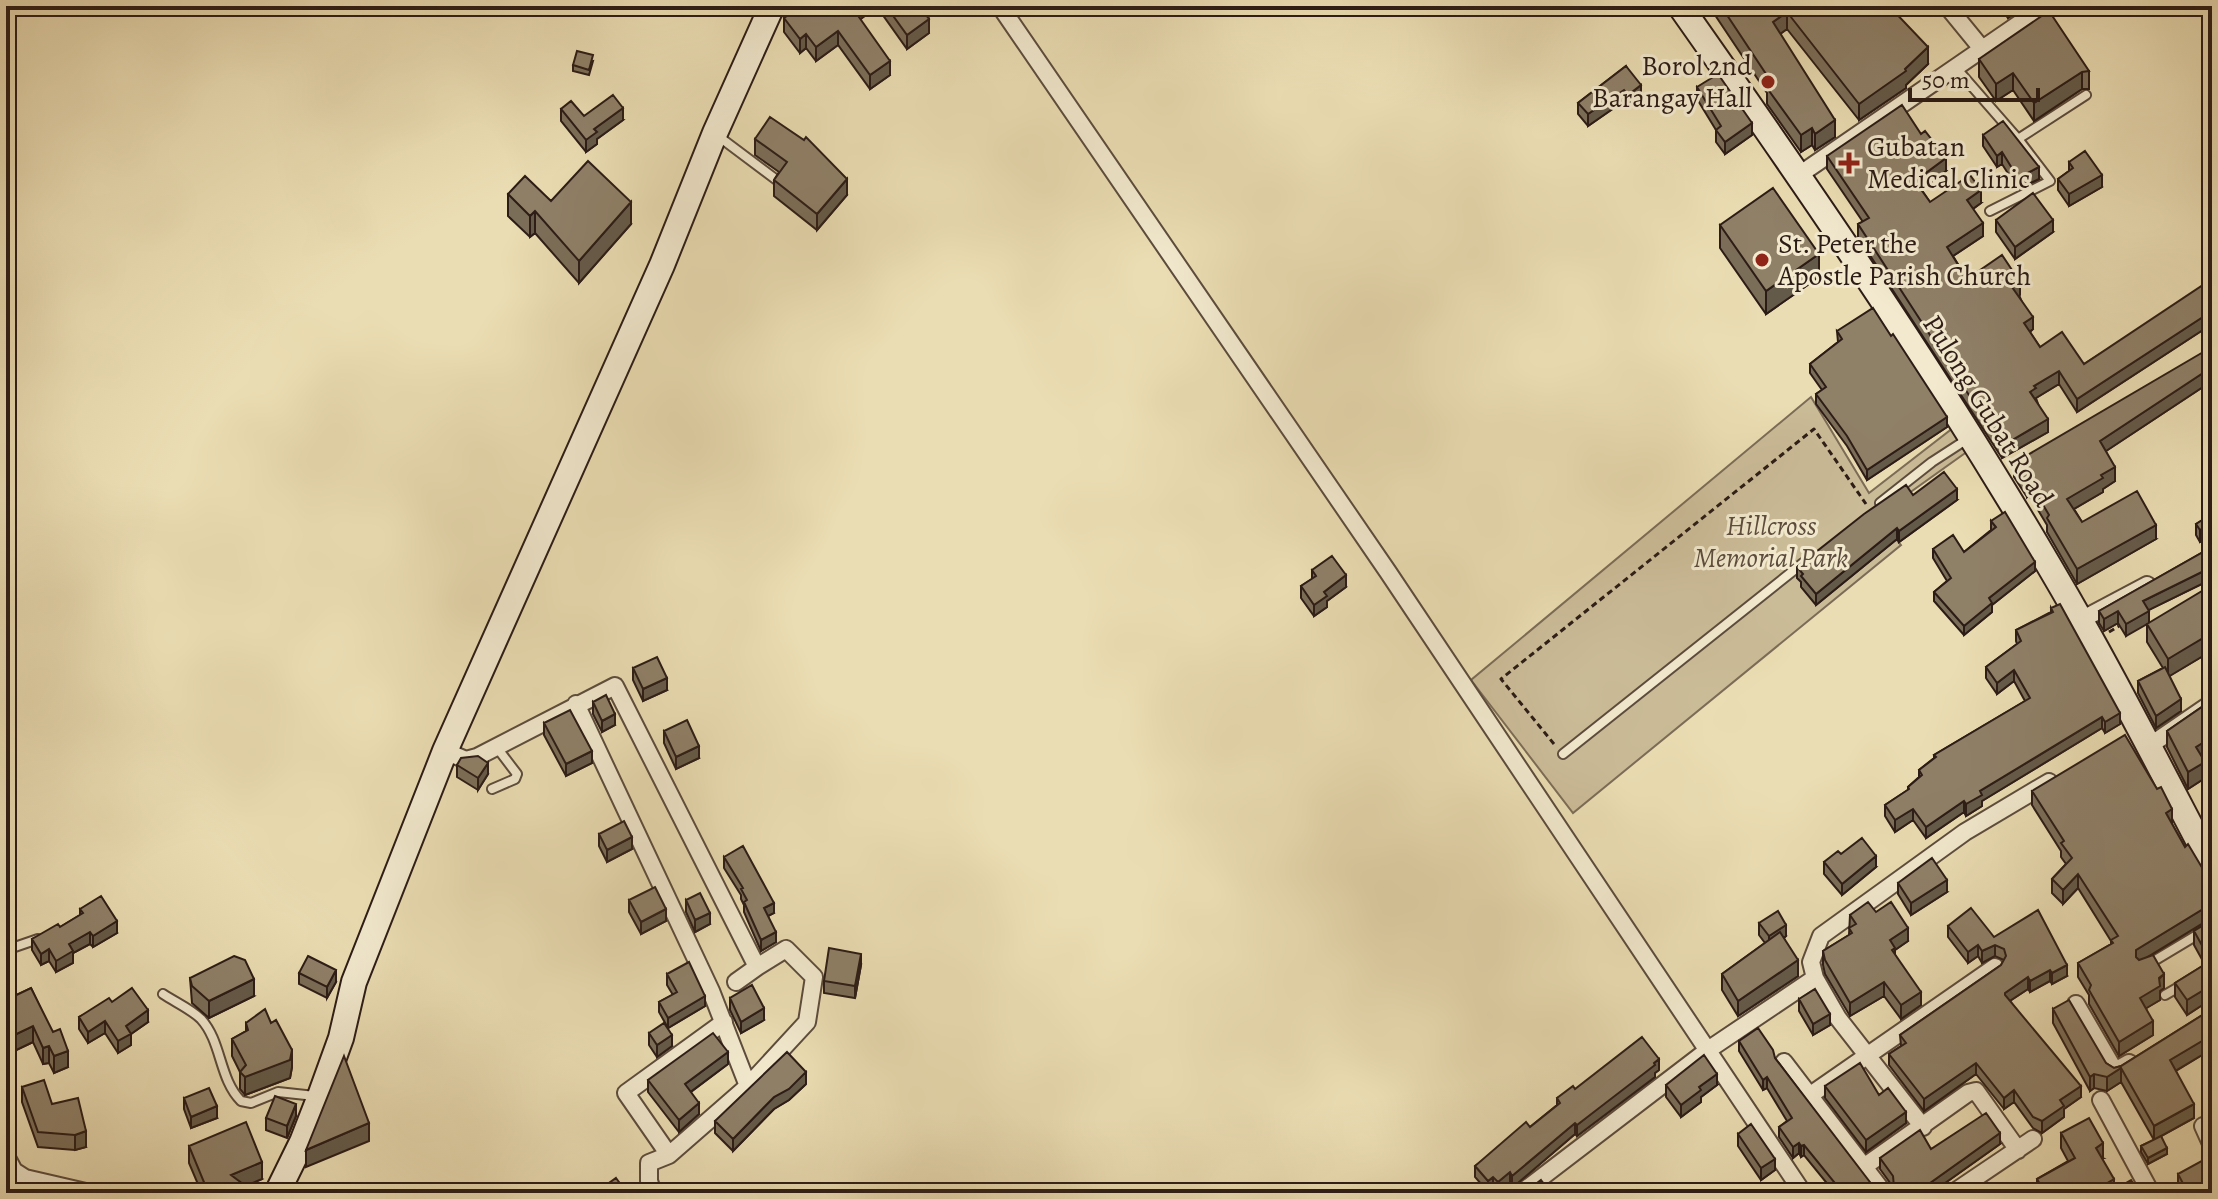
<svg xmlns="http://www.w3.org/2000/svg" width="2218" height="1199" font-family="Alegreya,serif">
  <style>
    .green { fill: #cbbc98; stroke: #7c6c57; stroke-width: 2 }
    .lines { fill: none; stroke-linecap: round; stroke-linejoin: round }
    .lane-casing { stroke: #5c4c3d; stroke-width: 12 }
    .street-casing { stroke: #5c4c3d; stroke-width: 20 }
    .secondary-casing { stroke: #2c1c16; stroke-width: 28 }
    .path { stroke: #2c1c16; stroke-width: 3; stroke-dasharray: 6 4; stroke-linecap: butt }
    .lane { stroke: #f2e9ce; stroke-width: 8 }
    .street { stroke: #f2e9ce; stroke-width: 16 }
    .secondary { stroke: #f2e9ce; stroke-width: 24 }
    .wall { fill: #7b6e59; stroke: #2c1c16; stroke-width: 2 }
    .shaded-wall { fill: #645a49; stroke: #2c1c16; stroke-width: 2 }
    .building { fill: #8f8068; stroke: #2c1c16; stroke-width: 2 }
    .poi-dot { fill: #8f2418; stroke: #f2e9ce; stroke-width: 3 }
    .labels { text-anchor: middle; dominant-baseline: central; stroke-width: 6; stroke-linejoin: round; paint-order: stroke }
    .poi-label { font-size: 28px; fill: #2c1c16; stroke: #f2e9ce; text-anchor: start }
    .street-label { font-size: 28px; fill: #2c1c16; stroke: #f2e9ce }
    .park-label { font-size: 28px; font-style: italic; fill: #5c4c3d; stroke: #f2e9ce }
  </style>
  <rect width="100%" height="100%" fill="#ebddb3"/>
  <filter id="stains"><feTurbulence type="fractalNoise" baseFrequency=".0025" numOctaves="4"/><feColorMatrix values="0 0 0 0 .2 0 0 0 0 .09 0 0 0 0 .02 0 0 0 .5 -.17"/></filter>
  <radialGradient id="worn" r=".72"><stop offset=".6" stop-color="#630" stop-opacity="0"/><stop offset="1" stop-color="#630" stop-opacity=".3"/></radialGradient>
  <path class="green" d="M 1811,397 L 1869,493 L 1953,428 L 1968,451 L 1877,516 L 1901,545 L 1573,813 L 1471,680 Z"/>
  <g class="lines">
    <defs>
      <path id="lane" d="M 1956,68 L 2018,139 L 2050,181 L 1990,211
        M 718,136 L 778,181
        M 2018,139 L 2086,95
        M 1880,503 L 1932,462 L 1969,438
        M 1563,754 L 1803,563
        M 492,789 L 515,779 L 517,774 L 498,749
        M 6,950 L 38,939
        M 2147,965 L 2212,926
        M 163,994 C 175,1002 191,1009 201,1019 C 222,1042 219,1079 241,1101 L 251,1103 L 278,1092 L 315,1096
        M 2165,995 L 2184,984"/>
      <path id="street" d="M 1000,6 L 1388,572 L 1803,1193
        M 1947,6 L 1983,50
        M 1799,175 L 2045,6
        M 2081,620 L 2147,585
        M 576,704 L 711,991 L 748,1086 L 669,1155 L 649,1163 L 649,1181 L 653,1193
        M 2149,746 L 2212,703
        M 445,751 L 466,760 L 477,757 L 615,686 L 757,967 L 736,982
        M 2076,1004 L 2115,1071 L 2129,1063
        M 1784,1062 L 1884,1193
        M 748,1086 L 807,1022 L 814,977 L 786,949 L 757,967
        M 1809,1096 L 1995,967
        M 2101,1100 L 2151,1193
        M 2203,1126 L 2212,1146
        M 1923,1127 L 1838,1018 L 1815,978 L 1811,962 L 1821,936 L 1965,832 L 2049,782
        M 669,1155 L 626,1093 L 724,1022
        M 6,1156 L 14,1171 L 25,1178 L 90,1193
        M 1865,1166 L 1968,1093 L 1976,1091 L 2018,1150
        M 1521,1193 L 1708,1050 L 1815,978
        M 1953,1193 L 2033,1139"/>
      <path id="secondary" d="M 1680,6 C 1821,206 1960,408 2081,621 C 2127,702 2169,785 2212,867
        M 277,1193 L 302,1142 L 320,1096 L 341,1038 L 354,982 L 445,751 L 662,265 L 715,133 L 772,6"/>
    </defs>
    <use href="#lane" class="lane-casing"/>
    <use href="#street" class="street-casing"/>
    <use href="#secondary" class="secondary-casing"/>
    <path class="path" d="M 2109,632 L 2119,626
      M 1554,744 L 1501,679 L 1814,429 L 1866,504"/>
    <use href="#lane" class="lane"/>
    <use href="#street" class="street"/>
    <use href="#secondary" class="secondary"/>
  </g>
  <path class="wall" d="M 801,6 L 919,6 L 929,33 L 907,49 L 877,7 L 860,19 L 890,75 L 870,89 L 838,45 L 816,61 L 806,48 L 800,53 L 784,32 L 784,18 Z
    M 1709,6 L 1751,6 L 1753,8 L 1828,11 L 1928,64 L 1906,85 L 1906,88 L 1859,120 L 1787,29 L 1780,34 L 1835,137 L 1815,150 L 1812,145 L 1801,152 L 1767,104 L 1767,93 Z
    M 1998,6 L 2026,6 L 2008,18 Z
    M 1979,59 L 2089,71 L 2089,89 L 2082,89 L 2034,121 L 2013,90 L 1996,101 L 1979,77 Z
    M 593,61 L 589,75 L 573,71 L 573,65 Z
    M 1626,66 L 1641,97 L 1628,107 L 1624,101 L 1588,126 L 1578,114 L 1578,103 Z
    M 1697,87 L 1752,135 L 1725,154 L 1716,142 L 1716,130 L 1697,99 Z
    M 561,109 L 584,116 L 623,120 L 597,139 L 597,144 L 586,152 L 561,121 Z
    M 1983,135 L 2039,179 L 2018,189 L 2002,164 L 1997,167 L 1983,146 Z
    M 755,139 L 847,195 L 817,230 L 774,196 L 774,180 L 779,172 L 755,155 Z
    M 1827,156 L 1946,171 L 1921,189 L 1930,202 L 1981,203 L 1973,209 L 1983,236 L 1953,256 L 1967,279 L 2020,295 L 2019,295 L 2033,329 L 2030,332 L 2040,347 L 2084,364 L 2212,283 L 2212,324 L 2077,412 L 2059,384 L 2036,398 L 2048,432 L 2002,458 L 1858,237 L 1858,224 L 1863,222 L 1827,169 Z
    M 2069,162 L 2102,187 L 2069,206 L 2058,190 L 2058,179 L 2069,171 Z
    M 508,194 L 551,201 L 631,224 L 579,283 L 535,233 L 530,237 L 508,216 Z
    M 1996,220 L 2053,232 L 2015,259 L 1996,232 Z
    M 1720,225 L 1819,277 L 1766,314 L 1720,248 Z
    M 1837,331 L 1947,427 L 1867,480 L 1847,446 L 1816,404 L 1816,394 L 1822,390 L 1810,373 L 1810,364 L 1838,342 Z
    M 2212,381 L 2106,451 L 2115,481 L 2103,489 L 2103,492 L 2074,509 L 2082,522 L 2156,539 L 2077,584 L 2047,532 L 2047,525 L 2029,495 L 2027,497 L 2014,477 L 2014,463 Z
    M 2212,492 L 2212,512 L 2208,506 L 2208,494 Z
    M 1913,495 L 1957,500 L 1899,542 L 1897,539 L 1816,605 L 1801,587 L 1801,582 L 1797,578 L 1797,567 Z
    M 2212,514 L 2212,537 L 2200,542 L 2196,535 L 2196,524 Z
    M 1991,521 L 2035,571 L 1992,605 L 1992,612 L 1964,635 L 1934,601 L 1934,592 L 1947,581 L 1933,558 L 1933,549 L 1964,552 L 1991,530 Z
    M 2212,547 L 2212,579 L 2148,610 L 2126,636 L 2118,623 L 2104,631 L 2099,623 L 2099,611 Z
    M 1312,570 L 1346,587 L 1327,601 L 1327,607 L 1314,616 L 1301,598 L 1301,586 L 1312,579 Z
    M 2051,608 L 2120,724 L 2105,733 L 2102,728 L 1982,801 L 1982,806 L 1966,816 L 1964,812 L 1926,838 L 1913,820 L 1895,832 L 1885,816 L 1885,805 L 1908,790 L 1908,787 L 1919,777 L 1919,770 L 1934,758 L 1934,755 L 2025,701 L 2014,681 L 1997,694 L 1986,678 L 1986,667 L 2017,644 L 2016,641 L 2016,630 L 2051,612 Z
    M 2147,624 L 2203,652 L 2203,656 L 2169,676 L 2181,711 L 2156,728 L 2138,693 L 2138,681 L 2163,668 L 2147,642 Z
    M 633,668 L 667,690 L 643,701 L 633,680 Z
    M 2212,700 L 2212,753 L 2203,759 L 2205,778 L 2188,789 L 2167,747 L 2167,731 Z
    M 593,702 L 615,725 L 602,732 L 593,714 Z
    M 544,723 L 592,763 L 566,776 L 544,735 Z
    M 664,731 L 699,758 L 676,769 L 664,743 Z
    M 457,765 L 488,774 L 478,790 L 457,777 Z
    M 2032,791 L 2172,824 L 2185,847 L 2210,881 L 2212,880 L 2212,920 L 2208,920 L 2147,958 L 2164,988 L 2160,991 L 2160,1000 L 2146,1008 L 2153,1035 L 2119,1056 L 2089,1004 L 2089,995 L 2078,977 L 2078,963 L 2111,944 L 2111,941 L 2078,888 L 2063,904 L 2052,893 L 2052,879 L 2066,864 L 2061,857 L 2061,851 L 2032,805 Z
    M 599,834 L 632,849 L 607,862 L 599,846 Z
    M 724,857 L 774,913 L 768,916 L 776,942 L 761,951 L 744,912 L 744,905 L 741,899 L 741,895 L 724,868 Z
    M 1824,862 L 1876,867 L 1842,895 L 1824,874 Z
    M 1898,883 L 1947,892 L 1911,915 L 1898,894 Z
    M 629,900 L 666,921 L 641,934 L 629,912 Z
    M 686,900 L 710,924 L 695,932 L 686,912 Z
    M 80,909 L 117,933 L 93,947 L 90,944 L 73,953 L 73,963 L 56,972 L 49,961 L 41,965 L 32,950 L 32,939 L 60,927 L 80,915 Z
    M 1876,912 L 1908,941 L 1895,950 L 1895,955 L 1921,1005 L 1901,1019 L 1884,996 L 1850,1016 L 1825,974 L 1823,965 L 1823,951 L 1849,935 L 1850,915 Z
    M 2212,920 L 2212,1002 L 2207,1002 L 2187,1015 L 2175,997 L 2175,983 L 2212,960 L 2204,963 L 2194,945 L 2194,931 Z
    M 1759,923 L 1786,936 L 1784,938 L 1798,976 L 1738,1016 L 1722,990 L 1722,974 L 1765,943 L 1759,935 Z
    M 1948,926 L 1994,937 L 2067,976 L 2052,984 L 2050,981 L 2030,992 L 2028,989 L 2010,1001 L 2081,1097 L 2064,1109 L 2064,1117 L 2042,1133 L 2033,1128 L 2014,1102 L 2004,1109 L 1976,1074 L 1924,1111 L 1889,1065 L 1889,1054 L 1901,1046 L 1900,1035 L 2001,965 L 2004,960 L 1995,956 L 1982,963 L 1978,956 L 1968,963 L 1948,937 Z
    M 861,965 L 855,998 L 824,993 L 824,981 Z
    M 299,973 L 336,982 L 327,998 L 299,984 Z
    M 667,974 L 705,1006 L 668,1028 L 659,1012 L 659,1002 L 673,995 L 667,985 Z
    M 190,978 L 254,996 L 209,1018 L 192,1003 Z
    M 31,988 L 68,1067 L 54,1073 L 49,1063 L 43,1064 L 33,1042 L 6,1055 L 6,1000 Z
    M 730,998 L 764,1020 L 741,1033 L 730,1010 Z
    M 1799,999 L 1830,1025 L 1813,1035 L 1799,1011 Z
    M 112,1002 L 148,1022 L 131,1034 L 131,1045 L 118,1053 L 105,1033 L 88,1043 L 79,1029 L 79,1017 Z
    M 2053,1009 L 2106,1063 L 2114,1068 L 2121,1066 L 2212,1009 L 2212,1049 L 2176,1071 L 2194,1118 L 2161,1136 L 2167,1154 L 2148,1164 L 2141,1152 L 2141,1146 L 2154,1140 L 2121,1082 L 2107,1091 L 2094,1088 L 2090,1091 L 2053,1023 Z
    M 246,1023 L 292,1067 L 290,1078 L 245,1095 L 240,1089 L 240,1072 L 232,1056 L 232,1039 L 246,1031 Z
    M 649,1033 L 672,1046 L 657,1057 L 649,1045 Z
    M 1739,1041 L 1775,1058 L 1876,1193 L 1834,1192 L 1804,1155 L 1801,1157 L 1799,1153 L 1793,1158 L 1779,1137 L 1779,1127 L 1787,1121 L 1767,1088 L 1763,1090 L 1739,1051 Z
    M 728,1064 L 691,1092 L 699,1114 L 679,1132 L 648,1092 L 648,1080 Z
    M 1659,1070 L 1655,1073 L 1655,1077 L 1577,1136 L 1575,1134 L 1512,1188 L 1510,1183 L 1499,1193 L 1497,1193 L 1493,1188 L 1488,1192 L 1475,1177 L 1475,1166 L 1530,1127 L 1557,1105 L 1557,1098 L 1575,1089 Z
    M 806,1084 L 789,1100 L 774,1109 L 733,1151 L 715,1133 L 715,1121 Z
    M 1666,1085 L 1717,1085 L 1701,1097 L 1701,1102 L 1681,1117 L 1666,1097 Z
    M 1825,1086 L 1879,1095 L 1906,1123 L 1866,1152 L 1825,1098 Z
    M 22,1087 L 52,1104 L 86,1147 L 75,1150 L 38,1147 L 22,1102 Z
    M 184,1098 L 217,1118 L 191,1128 L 184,1109 Z
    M 296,1116 L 287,1138 L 266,1130 L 266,1118 Z
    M 2061,1133 L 2103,1158 L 2102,1158 L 2114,1190 L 2139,1193 L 2037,1193 L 2037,1179 L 2068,1161 L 2061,1148 Z
    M 1738,1134 L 1775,1170 L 1761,1180 L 1738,1146 Z
    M 2000,1144 L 1931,1193 L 1894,1193 L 1893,1187 L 1880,1169 L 1880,1158 L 1931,1149 Z
    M 189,1146 L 262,1179 L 246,1186 L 200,1189 L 189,1163 Z
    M 2178,1174 L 2212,1193 L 2181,1193 L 2178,1187 Z"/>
  <path class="shaded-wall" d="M 859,6 L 877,6 L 877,7 L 854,24 L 854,10 Z
    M 949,6 L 960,6 L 949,14 Z
    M 2008,6 L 2026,6 L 2008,18 Z
    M 1787,12 L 1787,29 L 1773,39 L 1773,22 Z
    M 929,19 L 929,33 L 907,49 L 907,35 Z
    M 838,31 L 838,45 L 816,61 L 816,47 Z
    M 806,34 L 806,48 L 800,53 L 800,39 Z
    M 1928,47 L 1928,64 L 1906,85 L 1906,88 L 1859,120 L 1859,104 L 1905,69 Z
    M 890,61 L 890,75 L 870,89 L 870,75 Z
    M 2082,72 L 2082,89 L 2034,121 L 2034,103 Z
    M 2013,73 L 2013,90 L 1996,101 L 1996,84 Z
    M 1641,85 L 1641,97 L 1628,107 L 1628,95 Z
    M 1624,90 L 1624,101 L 1588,126 L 1588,114 Z
    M 623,108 L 623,120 L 597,139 L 597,144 L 586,152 L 586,140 L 594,129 Z
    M 1835,120 L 1835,137 L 1815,150 L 1815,134 Z
    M 1752,123 L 1752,135 L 1725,154 L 1725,142 Z
    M 1812,128 L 1812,145 L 1801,152 L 1801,135 Z
    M 2002,152 L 2002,164 L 1997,167 L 1997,156 Z
    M 1946,158 L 1946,171 L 1915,194 L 1915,181 Z
    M 2039,167 L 2039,179 L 2018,189 L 2018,178 Z
    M 2102,175 L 2102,187 L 2069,206 L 2069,194 Z
    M 847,179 L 847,195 L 817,230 L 817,214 Z
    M 1981,190 L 1981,203 L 1967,213 L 1967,200 Z
    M 631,202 L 631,224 L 579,283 L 579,261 Z
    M 535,211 L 535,233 L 530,237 L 530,216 Z
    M 2053,220 L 2053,232 L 2015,259 L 2015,247 Z
    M 1983,223 L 1983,236 L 1947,260 L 1947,247 Z
    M 1819,254 L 1819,277 L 1766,314 L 1766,291 Z
    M 2020,282 L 2020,295 L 2012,300 L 2012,287 Z
    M 2212,311 L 2212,324 L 2077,412 L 2077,399 Z
    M 2033,317 L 2033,329 L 2024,336 L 2024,323 Z
    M 2212,367 L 2212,381 L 2100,455 L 2100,441 Z
    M 2059,371 L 2059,384 L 2036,398 L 2036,401 L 2030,392 L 2034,386 Z
    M 1947,417 L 1947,427 L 1867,480 L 1867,470 Z
    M 2048,419 L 2048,432 L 2002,458 L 2002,446 Z
    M 2115,467 L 2115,481 L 2103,489 L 2103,492 L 2067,513 L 2067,499 L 2101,475 Z
    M 2029,481 L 2029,495 L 2027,497 L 2027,483 Z
    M 1957,489 L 1957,500 L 1899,542 L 1899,531 Z
    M 2156,525 L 2156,539 L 2077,584 L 2077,569 Z
    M 2211,525 L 2211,537 L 2200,542 L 2200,530 Z
    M 1897,528 L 1897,539 L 1816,605 L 1816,594 Z
    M 2035,562 L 2035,571 L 1992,605 L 1992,612 L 1964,635 L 1964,626 L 1989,598 Z
    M 2212,567 L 2212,579 L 2143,613 L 2143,601 Z
    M 1346,575 L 1346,587 L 1327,601 L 1327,607 L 1314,616 L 1314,605 L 1324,592 Z
    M 2118,611 L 2118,623 L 2104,631 L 2104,619 Z
    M 2149,611 L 2149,623 L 2126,636 L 2126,624 Z
    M 2212,629 L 2212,647 L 2203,652 L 2203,656 L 2168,677 L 2168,659 Z
    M 2014,670 L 2014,681 L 1997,694 L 1997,683 Z
    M 667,678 L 667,690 L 643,701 L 643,689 Z
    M 2181,699 L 2181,711 L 2156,728 L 2156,716 Z
    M 2120,713 L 2120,724 L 2105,733 L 2105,722 Z
    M 615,714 L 615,725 L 602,732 L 602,721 Z
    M 2102,717 L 2102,728 L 1982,801 L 1982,806 L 1966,816 L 1966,804 L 1980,791 Z
    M 2212,737 L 2212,753 L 2196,764 L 2196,747 Z
    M 699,746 L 699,758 L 676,769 L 676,757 Z
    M 592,751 L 592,763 L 566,776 L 566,764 Z
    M 2205,762 L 2205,778 L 2188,789 L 2188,772 Z
    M 488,763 L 488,774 L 478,790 L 478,778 Z
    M 1964,801 L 1964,812 L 1926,838 L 1926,827 Z
    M 1913,809 L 1913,820 L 1895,832 L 1895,820 Z
    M 2172,809 L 2172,824 L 2166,827 L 2166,813 Z
    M 632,837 L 632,849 L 607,862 L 607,850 Z
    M 1876,856 L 1876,867 L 1842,895 L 1842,884 Z
    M 2078,874 L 2078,888 L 2063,904 L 2063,890 Z
    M 1947,880 L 1947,892 L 1911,915 L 1911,903 Z
    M 774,903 L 774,913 L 764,918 L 764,908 Z
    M 2208,906 L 2208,920 L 2136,964 L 2136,971 L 2136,950 Z
    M 666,909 L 666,921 L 641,934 L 641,922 Z
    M 710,913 L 710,924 L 695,932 L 695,920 Z
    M 117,921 L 117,933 L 93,947 L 93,936 Z
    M 1786,925 L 1786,936 L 1769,948 L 1769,936 Z
    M 1908,928 L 1908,941 L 1895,950 L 1895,962 L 1890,940 Z
    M 90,932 L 90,944 L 73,953 L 73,963 L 56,972 L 56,961 L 69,944 Z
    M 776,932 L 776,942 L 761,951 L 761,940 Z
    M 1978,945 L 1978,956 L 1968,963 L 1968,952 Z
    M 1995,945 L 1995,956 L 1982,963 L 1982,951 Z
    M 2211,946 L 2211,960 L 2204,963 L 2204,949 Z
    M 49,949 L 49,961 L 41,965 L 41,954 Z
    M 861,954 L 861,965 L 855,998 L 855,986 Z
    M 1798,960 L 1798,976 L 1738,1016 L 1738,1001 Z
    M 2067,965 L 2067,976 L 2052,984 L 2052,973 Z
    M 336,970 L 336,982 L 327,998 L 327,987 Z
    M 2050,970 L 2050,981 L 2030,992 L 2030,981 Z
    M 2164,974 L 2164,988 L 2160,991 L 2160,1000 L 2140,1012 L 2140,998 Z
    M 2028,977 L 2028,989 L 2005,1004 L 2005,993 Z
    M 254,979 L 254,996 L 209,1018 L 209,1001 Z
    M 1884,982 L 1884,996 L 1850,1016 L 1850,1003 Z
    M 2207,988 L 2207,1002 L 2187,1015 L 2187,1000 Z
    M 1921,992 L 1921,1005 L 1901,1019 L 1901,1005 Z
    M 705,996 L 705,1006 L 668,1028 L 668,1018 Z
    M 764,1008 L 764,1020 L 741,1033 L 741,1022 Z
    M 148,1010 L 148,1022 L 131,1034 L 131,1045 L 118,1053 L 118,1041 L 126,1026 Z
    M 1830,1014 L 1830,1025 L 1813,1035 L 1813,1024 Z
    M 105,1021 L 105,1033 L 88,1043 L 88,1032 Z
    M 2153,1021 L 2153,1035 L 2119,1056 L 2119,1042 Z
    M 33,1026 L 33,1042 L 6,1055 L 6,1039 Z
    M 672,1035 L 672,1046 L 657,1057 L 657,1045 Z
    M 2212,1035 L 2212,1049 L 2170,1074 L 2170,1060 Z
    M 49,1046 L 49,1063 L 43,1064 L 43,1048 Z
    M 292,1050 L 292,1067 L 290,1078 L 245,1095 L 245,1077 Z
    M 68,1051 L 68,1067 L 54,1073 L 54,1056 Z
    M 728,1052 L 728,1064 L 685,1096 L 685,1084 Z
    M 1659,1059 L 1659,1070 L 1655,1073 L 1655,1077 L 1577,1136 L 1577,1125 Z
    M 1976,1063 L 1976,1074 L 1924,1111 L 1924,1099 Z
    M 2121,1068 L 2121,1082 L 2107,1091 L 2107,1077 Z
    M 806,1072 L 806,1084 L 789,1100 L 774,1109 L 733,1151 L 733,1139 L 774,1097 Z
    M 1717,1074 L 1717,1085 L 1701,1097 L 1701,1102 L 1681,1117 L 1681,1105 L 1699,1087 Z
    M 2094,1074 L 2094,1088 L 2090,1091 L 2090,1077 Z
    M 1767,1077 L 1767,1088 L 1763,1090 L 1763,1080 Z
    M 2081,1086 L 2081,1097 L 2064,1109 L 2064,1117 L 2042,1133 L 2042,1121 L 2060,1100 Z
    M 2014,1090 L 2014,1102 L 2004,1109 L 2004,1098 Z
    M 699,1103 L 699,1114 L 679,1132 L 679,1120 Z
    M 296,1104 L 296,1116 L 287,1138 L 287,1126 Z
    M 2194,1104 L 2194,1118 L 2154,1140 L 2154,1126 Z
    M 217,1106 L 217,1118 L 191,1128 L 191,1117 Z
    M 1906,1112 L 1906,1123 L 1866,1152 L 1866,1140 Z
    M 369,1123 L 369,1141 L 306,1167 L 306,1150 Z
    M 1575,1123 L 1575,1134 L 1512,1188 L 1512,1176 Z
    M 86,1131 L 86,1147 L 75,1150 L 75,1135 Z
    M 2000,1133 L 2000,1144 L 1931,1193 L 1916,1193 Z
    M 1799,1143 L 1799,1153 L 1793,1158 L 1793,1147 Z
    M 2103,1143 L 2103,1158 L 2096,1162 L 2096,1148 Z
    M 1804,1145 L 1804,1155 L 1801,1157 L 1801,1146 Z
    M 2167,1148 L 2167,1154 L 2148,1164 L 2148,1158 Z
    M 1775,1159 L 1775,1170 L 1761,1180 L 1761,1168 Z
    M 262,1162 L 262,1179 L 231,1192 L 231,1175 Z
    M 1510,1172 L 1510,1183 L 1498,1193 L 1498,1182 Z
    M 1493,1177 L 1493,1188 L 1488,1192 L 1488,1181 Z
    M 2114,1179 L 2114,1193 L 2090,1193 Z"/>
  <path class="building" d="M 801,6 L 859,6 L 854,10 L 890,61 L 870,75 L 838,31 L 816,47 L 806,34 L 800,39 L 784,18 Z
    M 886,6 L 919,6 L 929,19 L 907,35 Z
    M 1721,6 L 1751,6 L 1753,8 L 1755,6 L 1824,6 L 1828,11 L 1834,6 L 1889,6 L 1928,47 L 1905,69 L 1906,71 L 1859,104 L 1787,12 L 1773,22 L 1835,120 L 1815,134 L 1812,128 L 1801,135 L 1767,88 L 1770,86 L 1767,82 L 1770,80 Z
    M 2049,11 L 2089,71 L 2082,72 L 2034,103 L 2013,73 L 1996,84 L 1979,59 Z
    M 577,51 L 593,55 L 589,70 L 573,65 Z
    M 1626,66 L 1641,85 L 1628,95 L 1624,90 L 1588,114 L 1578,103 Z
    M 1718,74 L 1752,123 L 1725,142 L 1716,130 L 1721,126 L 1697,87 Z
    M 613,95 L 623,108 L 594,129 L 597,132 L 586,140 L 561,109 L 571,101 L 584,116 Z
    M 1902,105 L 1921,134 L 1925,131 L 1946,158 L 1915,181 L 1930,202 L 1970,175 L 1981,190 L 1967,200 L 1983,223 L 1947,247 L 1967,279 L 2002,255 L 2020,282 L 2012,287 L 2033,317 L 2024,323 L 2040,347 L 2062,332 L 2084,364 L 2203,285 L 2205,288 L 2212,283 L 2212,311 L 2077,399 L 2059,371 L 2034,386 L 2036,388 L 2030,392 L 2048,419 L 2002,446 L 1858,224 L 1869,218 L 1827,156 Z
    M 770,117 L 804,140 L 806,137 L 847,179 L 817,214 L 774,180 L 787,162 L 755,139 Z
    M 2003,121 L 2039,167 L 2018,178 L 2002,152 L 1997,156 L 1983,135 Z
    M 2085,151 L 2102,175 L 2069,194 L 2058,179 L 2073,168 L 2069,162 Z
    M 588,161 L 631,202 L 579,261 L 535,211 L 530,216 L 508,194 L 525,176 L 551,201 Z
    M 1773,188 L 1819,254 L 1766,291 L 1720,225 Z
    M 2033,193 L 2053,220 L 2015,247 L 1996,220 Z
    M 1873,308 L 1891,336 L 1893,334 L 1947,417 L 1867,470 L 1847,436 L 1816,394 L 1826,387 L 1810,364 L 1842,339 L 1837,331 Z
    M 2205,351 L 2212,361 L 2212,367 L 2100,441 L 2115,467 L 2101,475 L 2103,478 L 2067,499 L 2082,522 L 2137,491 L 2156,525 L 2077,569 L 2047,518 L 2049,515 L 2029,481 L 2027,483 L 2014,463 Z
    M 1944,472 L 1957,489 L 1899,531 L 1897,528 L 1816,594 L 1801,576 L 1803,574 L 1797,567 L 1864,514 L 1906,485 L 1913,495 Z
    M 2005,512 L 2035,562 L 1989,598 L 1992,603 L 1964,626 L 1934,592 L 1951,578 L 1933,549 L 1953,535 L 1964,552 L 1996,527 L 1991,521 Z
    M 2212,514 L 2212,525 L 2200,530 L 2196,524 Z
    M 2212,547 L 2212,567 L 2143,601 L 2149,611 L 2126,624 L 2118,611 L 2104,619 L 2099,611 Z
    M 1332,556 L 1346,575 L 1324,592 L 1327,596 L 1314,605 L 1301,586 L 1316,576 L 1312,570 Z
    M 2212,585 L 2212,629 L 2202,636 L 2203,638 L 2168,659 L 2147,624 Z
    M 2060,604 L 2120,713 L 2105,722 L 2102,717 L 1980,791 L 1982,795 L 1966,804 L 1964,801 L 1926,827 L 1913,809 L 1895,820 L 1885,805 L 1909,789 L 1908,787 L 1922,775 L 1919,770 L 1936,757 L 1934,755 L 2030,698 L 2014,670 L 1997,683 L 1986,667 L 2021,641 L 2016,630 L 2053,612 L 2051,608 Z
    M 657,657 L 667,678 L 643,689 L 633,668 Z
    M 2165,667 L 2181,699 L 2156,716 L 2138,681 Z
    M 606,695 L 615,714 L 602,721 L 593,702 Z
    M 2212,700 L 2212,737 L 2196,747 L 2205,762 L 2188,772 L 2167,731 Z
    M 570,710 L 592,751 L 566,764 L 544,723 Z
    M 687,720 L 699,746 L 676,757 L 664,731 Z
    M 2125,735 L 2157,789 L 2161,787 L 2172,809 L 2166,813 L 2185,847 L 2188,844 L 2210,881 L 2212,880 L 2212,906 L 2208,906 L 2136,950 L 2136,957 L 2139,960 L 2153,955 L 2164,974 L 2159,978 L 2160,986 L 2140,998 L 2153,1021 L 2119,1042 L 2089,990 L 2091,985 L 2078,963 L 2113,943 L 2111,940 L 2118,936 L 2078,874 L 2063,890 L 2052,879 L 2072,858 L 2061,843 L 2064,841 L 2032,791 Z
    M 478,756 L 488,763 L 478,778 L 457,765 L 461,758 Z
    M 624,821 L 632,837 L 607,850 L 599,834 Z
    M 1862,838 L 1876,856 L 1842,884 L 1824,862 L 1838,851 L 1841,854 Z
    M 743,846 L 774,903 L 764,908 L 776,932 L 761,940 L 744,902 L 747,900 L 741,889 L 743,888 L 724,857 Z
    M 1932,858 L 1947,880 L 1911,903 L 1898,883 Z
    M 655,887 L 666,909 L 641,922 L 629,900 Z
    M 700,893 L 710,913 L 695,920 L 686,900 Z
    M 101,896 L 117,921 L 93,936 L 90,932 L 69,944 L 73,951 L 56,961 L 49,949 L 41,954 L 32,939 L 58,924 L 60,927 L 83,913 L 80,909 Z
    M 1868,902 L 1876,912 L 1891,902 L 1908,928 L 1890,940 L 1895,948 L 1892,950 L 1921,992 L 1901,1005 L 1884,982 L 1850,1003 L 1825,960 L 1823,951 L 1852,933 L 1849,928 L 1856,924 L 1850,915 Z
    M 1971,908 L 1994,937 L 2038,910 L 2067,965 L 2052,973 L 2050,970 L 2030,981 L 2028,977 L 2005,993 L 2005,995 L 2081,1086 L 2060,1100 L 2064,1106 L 2042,1121 L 2033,1117 L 2014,1090 L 2004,1098 L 1976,1063 L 1924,1099 L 1889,1054 L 1906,1043 L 1900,1035 L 2001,965 L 2006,956 L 2004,949 L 1995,945 L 1982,951 L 1978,945 L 1968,952 L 1948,926 Z
    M 1778,911 L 1786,925 L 1769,936 L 1759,923 Z
    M 2212,920 L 2212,946 L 2204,949 L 2194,931 Z
    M 1780,932 L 1798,960 L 1738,1001 L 1722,974 Z
    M 829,948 L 861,954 L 855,986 L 824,981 Z
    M 234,956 L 245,960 L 254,979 L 209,1001 L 192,986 L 190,978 Z
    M 308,956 L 336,970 L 327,987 L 299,973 Z
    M 2212,960 L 2212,988 L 2207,988 L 2187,1000 L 2175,983 Z
    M 689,962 L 705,996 L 668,1018 L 659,1002 L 677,992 L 667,974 Z
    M 752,985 L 764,1008 L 741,1022 L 730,998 Z
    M 31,988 L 53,1032 L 60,1029 L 68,1051 L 54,1056 L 49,1046 L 43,1048 L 33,1026 L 6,1039 L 6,1000 Z
    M 132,988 L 148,1010 L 126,1026 L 131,1034 L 118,1041 L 105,1021 L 88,1032 L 79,1017 L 109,998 L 112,1002 Z
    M 1815,989 L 1830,1014 L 1813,1024 L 1799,999 Z
    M 2069,1000 L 2106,1063 L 2114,1068 L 2121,1066 L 2212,1009 L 2212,1035 L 2170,1060 L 2194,1104 L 2154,1126 L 2121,1068 L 2107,1077 L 2094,1074 L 2090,1077 L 2053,1009 Z
    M 265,1009 L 271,1023 L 276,1020 L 292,1050 L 290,1060 L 245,1077 L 240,1072 L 246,1065 L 232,1039 L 248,1030 L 246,1023 Z
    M 664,1023 L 672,1035 L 657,1045 L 649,1033 Z
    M 1758,1028 L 1773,1050 L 1775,1058 L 1876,1190 L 1872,1193 L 1833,1193 L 1839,1188 L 1804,1145 L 1801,1146 L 1799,1143 L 1793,1147 L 1779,1127 L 1792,1118 L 1767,1077 L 1763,1080 L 1739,1041 Z
    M 713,1033 L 728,1052 L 685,1084 L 699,1103 L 679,1120 L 648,1080 Z
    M 1642,1037 L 1659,1059 L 1654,1063 L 1655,1065 L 1577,1125 L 1575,1123 L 1512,1176 L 1510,1172 L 1498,1182 L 1493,1177 L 1488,1181 L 1475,1166 L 1526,1122 L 1530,1127 L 1560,1103 L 1557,1098 L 1573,1086 L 1575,1089 Z
    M 787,1052 L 806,1072 L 789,1089 L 774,1097 L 733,1139 L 715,1121 Z
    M 1704,1055 L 1717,1074 L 1699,1087 L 1701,1090 L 1681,1105 L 1666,1085 Z
    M 344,1056 L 369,1123 L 306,1150 Z
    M 1860,1063 L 1879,1095 L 1888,1088 L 1906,1112 L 1866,1140 L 1825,1086 Z
    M 44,1080 L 52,1104 L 78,1098 L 86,1131 L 75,1135 L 38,1132 L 22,1087 Z
    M 209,1088 L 217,1106 L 191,1117 L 184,1098 Z
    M 275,1096 L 296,1104 L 287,1126 L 266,1118 Z
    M 1986,1113 L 2000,1133 L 1916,1193 L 1898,1193 L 1894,1187 L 1893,1176 L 1880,1158 L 1920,1130 L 1931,1149 Z
    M 2089,1118 L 2103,1143 L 2096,1148 L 2114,1179 L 2090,1193 L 2045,1193 L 2037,1179 L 2075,1158 L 2061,1133 Z
    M 246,1122 L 262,1162 L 231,1175 L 255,1193 L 193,1193 L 206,1187 L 189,1146 Z
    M 1751,1124 L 1775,1159 L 1761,1168 L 1738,1134 Z
    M 2161,1136 L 2167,1148 L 2148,1158 L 2141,1146 Z
    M 2207,1158 L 2212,1167 L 2212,1193 L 2188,1193 L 2178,1174 Z
    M 616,1178 L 627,1193 L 595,1193 Z
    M 1541,1180 L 1551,1193 L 1520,1192 L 1528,1190 Z
    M 2131,1180 L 2139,1193 L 2109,1193 Z"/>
  <g class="poi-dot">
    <circle cx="1768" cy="82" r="8"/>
    <path d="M1845 151h8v8h8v8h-8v8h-8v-8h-8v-8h8z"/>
    <circle cx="1762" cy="260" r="8"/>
  </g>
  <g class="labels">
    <g class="poi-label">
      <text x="1752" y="66" text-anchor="end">Borol 2nd<tspan x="1752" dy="32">Barangay Hall</tspan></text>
      <text x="1867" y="147">Gubatan<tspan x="1867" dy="32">Medical Clinic</tspan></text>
      <text x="1778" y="244">St. Peter the<tspan x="1778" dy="32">Apostle Parish Church</tspan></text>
    </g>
    <g class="street-label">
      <text transform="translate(1988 411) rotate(58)">Pulong Gubat Road</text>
    </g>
    <g class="park-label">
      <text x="1771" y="526">Hillcross<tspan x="1771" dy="32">Memorial Park</tspan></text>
    </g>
  </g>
  <rect width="2218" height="1199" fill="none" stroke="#ebddb3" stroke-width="32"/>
  <rect x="8" y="8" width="2202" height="1183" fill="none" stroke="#2c1c16" stroke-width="4"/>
  <rect x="16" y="16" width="2186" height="1167" fill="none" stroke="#2c1c16" stroke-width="2"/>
  <path d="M1910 88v12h128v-12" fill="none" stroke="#2c1c16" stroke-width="4"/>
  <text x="1922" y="88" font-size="24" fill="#2c1c16" stroke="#f2e9ce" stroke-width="6" paint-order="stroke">50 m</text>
  <rect width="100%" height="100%" filter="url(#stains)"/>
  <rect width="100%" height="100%" fill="url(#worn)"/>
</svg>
